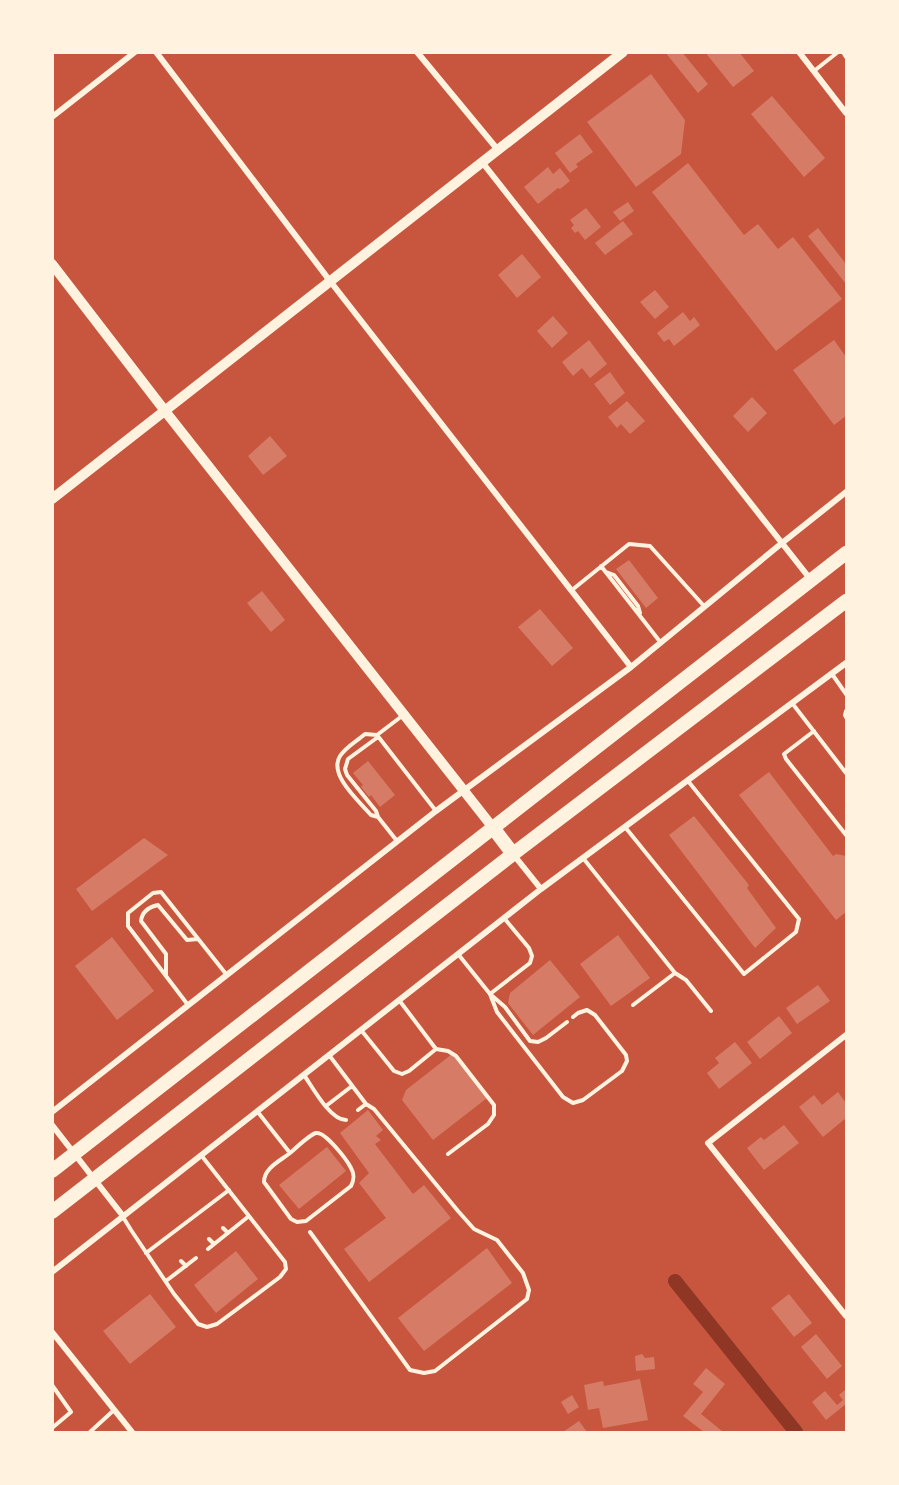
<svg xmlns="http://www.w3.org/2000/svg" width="899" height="1485" font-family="'Public Sans',sans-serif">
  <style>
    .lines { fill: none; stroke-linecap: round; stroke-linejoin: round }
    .canal { stroke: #8f3625; stroke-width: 14 }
    .building { fill: #d67c66 }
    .service { stroke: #fff3e0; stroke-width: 4 }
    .minor { stroke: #fff3e0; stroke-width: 6 }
    .tertiary { stroke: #fff3e0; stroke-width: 10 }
    .trunk { stroke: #fff3e0; stroke-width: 14 }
  </style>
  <rect width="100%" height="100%" fill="#c8553d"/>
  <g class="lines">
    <path class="canal" d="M 675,1281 L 796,1432"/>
  </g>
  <path class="building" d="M 665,52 L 682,52 L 708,84 L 698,93 Z
    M 705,52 L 739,52 L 754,71 L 733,87 Z
    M 651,74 L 685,120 L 681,154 L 636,187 L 587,122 Z
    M 772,96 L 825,158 L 804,177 L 751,114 Z
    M 580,134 L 593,152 L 576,164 L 578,167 L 570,173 L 555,153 Z
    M 688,163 L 744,235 L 758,224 L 778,249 L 793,237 L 842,299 L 776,351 L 652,192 Z
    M 548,167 L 553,174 L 560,168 L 570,181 L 560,189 L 558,188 L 538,204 L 524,187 Z
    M 628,202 L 634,211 L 620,221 L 613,212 Z
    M 586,208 L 601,227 L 585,240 L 578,231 L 575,233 L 571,228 L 574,225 L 570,220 Z
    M 623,221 L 633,234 L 605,255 L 595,243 Z
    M 818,228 L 846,264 L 846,284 L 808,236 Z
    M 522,254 L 541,277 L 517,298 L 498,275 Z
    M 655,290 L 669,307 L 655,319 L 640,302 Z
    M 683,312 L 690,321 L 694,317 L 700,325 L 674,346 L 669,339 L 664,342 L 657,333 Z
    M 553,316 L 568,333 L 552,348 L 537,331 Z
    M 589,340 L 607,364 L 590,378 L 582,368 L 573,376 L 562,362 Z
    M 834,340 L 846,357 L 846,416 L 834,425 L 793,370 Z
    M 610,372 L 625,393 L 610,405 L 594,384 Z
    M 752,397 L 767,413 L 748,432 L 733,416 Z
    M 627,401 L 645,421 L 630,434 L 621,424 L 617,428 L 608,417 Z
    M 270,436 L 287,456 L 263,475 L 248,456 Z
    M 629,560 L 658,598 L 646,608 L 616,569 Z
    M 262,591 L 285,620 L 271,632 L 247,603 Z
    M 540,609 L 573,648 L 552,666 L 518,627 Z
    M 368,761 L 395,795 L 380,807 L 371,795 L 369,797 L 361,787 L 363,785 L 353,773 Z
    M 769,772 L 833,856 L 836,854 L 846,856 L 846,912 L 836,920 L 739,795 Z
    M 694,816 L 749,885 L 747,888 L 776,928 L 755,948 L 669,835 Z
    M 144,838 L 168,855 L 92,911 L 76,889 Z
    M 618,935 L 650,978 L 611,1006 L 580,964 Z
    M 112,937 L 154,991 L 117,1020 L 75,966 Z
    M 550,960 L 580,997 L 533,1035 L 508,1003 L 510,993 Z
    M 818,985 L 830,1001 L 797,1024 L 786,1008 Z
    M 779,1016 L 792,1033 L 760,1059 L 747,1042 Z
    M 735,1042 L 752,1063 L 719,1089 L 707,1073 L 719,1063 L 715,1058 Z
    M 452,1054 L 487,1098 L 433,1140 L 402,1100 L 406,1090 Z
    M 838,1092 L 846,1103 L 846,1118 L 823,1137 L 799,1107 L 814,1095 L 822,1105 Z
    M 368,1110 L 383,1130 L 376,1136 L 381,1140 L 375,1144 L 413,1194 L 424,1185 L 451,1218 L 369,1282 L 344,1249 L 386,1218 L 359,1183 L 369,1173 L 340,1133 Z
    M 784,1125 L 799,1143 L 764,1170 L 747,1148 L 761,1137 L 764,1140 Z
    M 327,1147 L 346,1171 L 299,1209 L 279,1185 Z
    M 487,1248 L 512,1283 L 424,1351 L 398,1318 Z
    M 236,1251 L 258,1279 L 216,1313 L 194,1285 Z
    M 150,1294 L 176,1327 L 130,1364 L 103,1331 Z
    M 789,1294 L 812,1323 L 794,1337 L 771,1308 Z
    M 816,1334 L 842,1366 L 827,1379 L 801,1347 Z
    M 642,1354 L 645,1358 L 654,1357 L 655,1369 L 636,1371 L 635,1356 Z
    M 706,1368 L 725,1384 L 701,1414 L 722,1431 L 721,1432 L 704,1432 L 683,1416 L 703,1392 L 693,1384 Z
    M 640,1379 L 648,1420 L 603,1428 L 599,1408 L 588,1410 L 584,1385 L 603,1381 L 604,1386 Z
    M 846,1389 L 846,1404 L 826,1420 L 812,1402 L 825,1391 L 837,1405 L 843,1400 L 839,1395 Z
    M 572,1395 L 579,1407 L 568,1414 L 561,1402 Z
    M 579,1421 L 587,1432 L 563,1432 Z"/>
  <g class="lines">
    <path class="service" d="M 843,52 L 846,57
      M 814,71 L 838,52
      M 601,566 L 661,643
      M 606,572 L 614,575 L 638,606 L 640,613
      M 572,590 L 629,544 L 650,546 L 704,606
      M 832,674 L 846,694
      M 792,703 L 846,773
      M 846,711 L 845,715 L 846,717
      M 402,716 L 377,735 L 436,811
      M 814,731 L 784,754 L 786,759 L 846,835
      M 377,735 L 365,734 C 357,741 346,747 340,756 C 328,775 360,802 371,815 L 378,817 L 397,841
      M 378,737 L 348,759 L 345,769 L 347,775 L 376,811 L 378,817
      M 625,827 L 744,974 L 796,932 L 799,919 L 688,781
      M 583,858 L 675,973 L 686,980 L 711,1011
      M 504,918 L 529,948 L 532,956 L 530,963 L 490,994 L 505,1007 L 530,1041 L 538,1042 L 546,1038 L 567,1022
      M 458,954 L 490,994 L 497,1012 L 563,1097 L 573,1103 L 583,1100 L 622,1071 L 627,1061 L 626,1055 L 595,1015 L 587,1010 L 578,1013 L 573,1017
      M 166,975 L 166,954 L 141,921 C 142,911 149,907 158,905 L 187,940 L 198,939
      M 188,1005 L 128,926 L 128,913 L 153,893 L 161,892 L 226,974
      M 633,1005 L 675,973
      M 361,1030 L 394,1071 L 402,1074 L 409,1071 L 436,1049 L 399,1000
      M 436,1049 L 448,1051 L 456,1056 L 494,1105 L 494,1115 L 488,1124 L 448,1154
      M 329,1055 L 366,1104 L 358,1110
      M 304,1075 C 313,1088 330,1120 346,1120
      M 326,1106 L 352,1086
      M 257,1111 L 290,1153 C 296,1148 309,1135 316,1133 C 325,1131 347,1160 351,1168 C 355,1175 354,1180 351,1186 L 306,1221 L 297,1222 L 291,1219 L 264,1182 C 264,1168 280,1161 290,1153
      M 123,1217 L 131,1230 L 174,1294 L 198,1324 L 207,1327 L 217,1324 L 280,1277 L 286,1269 L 285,1262 L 201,1155
      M 223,1228 L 228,1233
      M 310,1232 L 410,1370 L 424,1373 L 435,1371 L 527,1299 L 529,1290 L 523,1273 L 497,1240 L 474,1229 L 458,1211 L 374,1109 L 366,1104
      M 209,1239 L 214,1244
      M 208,1249 L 249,1216
      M 146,1253 L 229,1190
      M 181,1261 L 186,1266
      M 166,1281 L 196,1258
      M 52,1385 L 71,1412 L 52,1428
      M 90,1432 L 114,1410"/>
    <path class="minor" d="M 156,52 L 330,281 L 631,667
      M 417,52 L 498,150
      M 799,52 L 846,113
      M 52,117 L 135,52
      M 482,162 L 811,580
      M 513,854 L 541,889
      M 846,1035 L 708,1143 L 846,1316
      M 52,1112 L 436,811 L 631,667 L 782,543 L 846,492
      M 52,1125 L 123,1216
      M 52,1272 L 541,889 L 846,663
      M 52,1332 L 132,1432"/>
    <path class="tertiary" d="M 52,264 L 165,411 L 494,829
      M 52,499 L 623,52"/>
    <path class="trunk" d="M 494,829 L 513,854
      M 52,1171 L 846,553
      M 52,1212 L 513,854 L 846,601"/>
  </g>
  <rect width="899" height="1485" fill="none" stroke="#fff3e0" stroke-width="108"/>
</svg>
